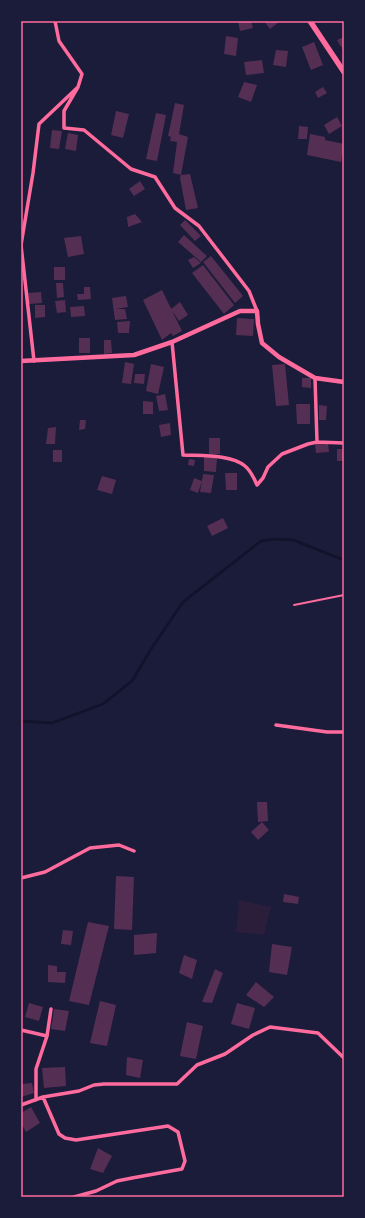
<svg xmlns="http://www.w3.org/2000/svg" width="365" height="1218" font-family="'PT Sans',sans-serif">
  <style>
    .green { fill: #2a1e3b }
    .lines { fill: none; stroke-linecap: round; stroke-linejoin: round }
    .stream { stroke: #12122b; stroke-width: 2.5 }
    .building { fill: #542f53 }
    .service { stroke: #ff6b9d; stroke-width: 2 }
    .minor { stroke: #ff6b9d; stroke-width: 3.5 }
    .tertiary { stroke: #ff6b9d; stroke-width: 4.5 }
    .secondary { stroke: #ff6b9d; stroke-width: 5.5 }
    .neatline { fill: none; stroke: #ff6b9d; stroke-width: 1.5 }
  </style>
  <rect width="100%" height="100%" fill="#1b1b3a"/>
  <path class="green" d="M 239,900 L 271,907 L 264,935 L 236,932 Z"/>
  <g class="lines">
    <path class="stream" d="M 21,721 L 52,723 L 103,704 L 132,681 L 153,646 L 183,602 L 261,541 L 276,539 L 293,540 L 344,560"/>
  </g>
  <path class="building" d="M 238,21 L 251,21 L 253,28 L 240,31 Z
    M 264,21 L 280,21 L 270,29 Z
    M 226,36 L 238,38 L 236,56 L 224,54 Z
    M 344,37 L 344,46 L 341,47 L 337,40 Z
    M 314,42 L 323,65 L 311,70 L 302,47 Z
    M 276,50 L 288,51 L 286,67 L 273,65 Z
    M 262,60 L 264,73 L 246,75 L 244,62 Z
    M 244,82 L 257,85 L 251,102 L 238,97 Z
    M 323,87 L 327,93 L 318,98 L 315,92 Z
    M 175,103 L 184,105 L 179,134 L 188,137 L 181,175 L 173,173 L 177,142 L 170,141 L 171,137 L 168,136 Z
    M 116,111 L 129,114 L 123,138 L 111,135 Z
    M 156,113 L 166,115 L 157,161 L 146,159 Z
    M 337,117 L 342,126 L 329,134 L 324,125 Z
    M 299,126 L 308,127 L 307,139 L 298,139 Z
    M 52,130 L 62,131 L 59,149 L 50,148 Z
    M 68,133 L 78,135 L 76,151 L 65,149 Z
    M 310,134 L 325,137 L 325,140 L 344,144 L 341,162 L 307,155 Z
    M 190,174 L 198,208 L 186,210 L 180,178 L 181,175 Z
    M 140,181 L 145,189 L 134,196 L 129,189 Z
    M 135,214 L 142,222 L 128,227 L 127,217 Z
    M 185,220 L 201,236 L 195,241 L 180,225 Z
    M 184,235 L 207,256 L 201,262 L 178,242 Z
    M 81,236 L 84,254 L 68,257 L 64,238 Z
    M 211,256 L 243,296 L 235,303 L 203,262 Z
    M 194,257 L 201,263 L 193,268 L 188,260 Z
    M 203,265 L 234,305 L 224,314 L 192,273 Z
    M 54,267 L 65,267 L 65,280 L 54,280 Z
    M 56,283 L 63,283 L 64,297 L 57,298 Z
    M 84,287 L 90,287 L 91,299 L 78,300 L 77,294 L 84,294 Z
    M 162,290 L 182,331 L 173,336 L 171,333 L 162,340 L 143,300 Z
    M 41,292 L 42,303 L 29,304 L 28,293 Z
    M 126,296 L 128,307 L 116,309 L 125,309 L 127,319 L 115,320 L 112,298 Z
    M 65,300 L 66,312 L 57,313 L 55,301 Z
    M 180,302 L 188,315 L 179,321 L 171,309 Z
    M 35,305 L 45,305 L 45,317 L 35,318 Z
    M 84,306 L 85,316 L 71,317 L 70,307 Z
    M 237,318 L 254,319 L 253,336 L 236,335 Z
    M 130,321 L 129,333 L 118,333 L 117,322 Z
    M 79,338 L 90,338 L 90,353 L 79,353 Z
    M 104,340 L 111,340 L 112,353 L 104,354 Z
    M 125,362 L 134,364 L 131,384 L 122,383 Z
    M 151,364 L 164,367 L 158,394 L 146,391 Z
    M 285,364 L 289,405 L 276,406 L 272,365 Z
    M 135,374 L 145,374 L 144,384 L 134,383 Z
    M 302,378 L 311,378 L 311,388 L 302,387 Z
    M 165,394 L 168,410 L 159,411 L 156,396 Z
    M 143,401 L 153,402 L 153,414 L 143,414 Z
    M 296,404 L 310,404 L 310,424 L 297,424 Z
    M 319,405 L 327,406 L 326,420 L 319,420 Z
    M 80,420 L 86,420 L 85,429 L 79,430 Z
    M 170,423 L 171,435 L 161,437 L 159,425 Z
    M 56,427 L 55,444 L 46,444 L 48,428 Z
    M 209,438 L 220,438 L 220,454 L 209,454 Z
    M 328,443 L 329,452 L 316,453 L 315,444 Z
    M 337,449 L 344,449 L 344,461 L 337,461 Z
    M 53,450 L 62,450 L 62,462 L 53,462 Z
    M 204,457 L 217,457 L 216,472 L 204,471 Z
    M 189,459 L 195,460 L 194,466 L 188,465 Z
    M 225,473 L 237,473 L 237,490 L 226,490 Z
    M 203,474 L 214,475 L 211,493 L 200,492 L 202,481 L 198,493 L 190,490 L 194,478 L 202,481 Z
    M 102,476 L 116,480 L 112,494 L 97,490 Z
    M 223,518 L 228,528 L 212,536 L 207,526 Z
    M 257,802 L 267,802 L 268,821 L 258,822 Z
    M 262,822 L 269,830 L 258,840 L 251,832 Z
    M 116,876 L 134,877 L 132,930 L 114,929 Z
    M 284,894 L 299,897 L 298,904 L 283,902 Z
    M 88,922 L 109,926 L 89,1005 L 69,1001 Z
    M 63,930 L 73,931 L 71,945 L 61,944 Z
    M 157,933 L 156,953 L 134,955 L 134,935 Z
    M 272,944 L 292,947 L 287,975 L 269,972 Z
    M 184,955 L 197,960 L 192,979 L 179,973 Z
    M 48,965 L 57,966 L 57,972 L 66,972 L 65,983 L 48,982 Z
    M 215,969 L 223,973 L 212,1003 L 202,1002 Z
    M 256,982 L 274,997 L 264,1007 L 246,995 Z
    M 100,1001 L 116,1005 L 107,1046 L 90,1043 Z
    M 29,1003 L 43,1007 L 39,1021 L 25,1017 Z
    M 237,1003 L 255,1008 L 249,1029 L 231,1024 Z
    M 54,1009 L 69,1011 L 65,1031 L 51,1029 Z
    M 187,1022 L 203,1026 L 196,1059 L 180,1056 Z
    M 127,1057 L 143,1060 L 140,1078 L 126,1075 Z
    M 65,1067 L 66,1086 L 44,1088 L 42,1068 Z
    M 32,1083 L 34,1093 L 21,1097 L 21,1084 Z
    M 31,1107 L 40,1123 L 26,1132 L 21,1123 L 21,1113 Z
    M 98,1148 L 112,1156 L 103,1173 L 90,1169 Z"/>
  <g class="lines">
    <path class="service" d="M 294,605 L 344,595"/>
    <path class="minor" d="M 55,21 L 59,41 L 82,74 L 78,87
      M 172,342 L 183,455 C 201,456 231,454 245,466 C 250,470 254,478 257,485 L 263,478 L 268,467 L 282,454 L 308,444 L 317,442
      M 34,361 L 21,245 L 33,173 L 39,124 L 78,87 L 64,111 L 64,128 L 84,130 L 131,169 L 155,177 L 175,208 L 199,226 L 249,291 L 257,311
      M 315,378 L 317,442 L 344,443
      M 276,725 L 327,732 L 344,732
      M 21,878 L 45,872 L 90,848 L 119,845 L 134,851
      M 21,1030 L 47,1036
      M 43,1097 L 59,1134 L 65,1138 L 76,1140 L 168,1126 L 178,1132 L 185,1161 L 182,1169 L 132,1178 L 117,1181 L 96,1191 L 74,1197
      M 36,1100 L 36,1069 L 47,1036 L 51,1009
      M 21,1105 L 43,1097 L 79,1091 L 94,1085 L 104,1084 L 177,1084 L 197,1065 L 225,1054 L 253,1035 L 270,1027 L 318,1033 L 344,1058"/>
    <path class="tertiary" d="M 21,361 L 134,355 L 172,342 L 240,311 L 257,311 L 258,324 L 262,343 L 279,357 L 315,378 L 344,382"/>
    <path class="secondary" d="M 310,21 L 344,72"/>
  </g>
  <rect width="365" height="1218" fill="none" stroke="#1b1b3a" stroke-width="44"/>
  <rect x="22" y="22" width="321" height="1174" class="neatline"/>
</svg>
